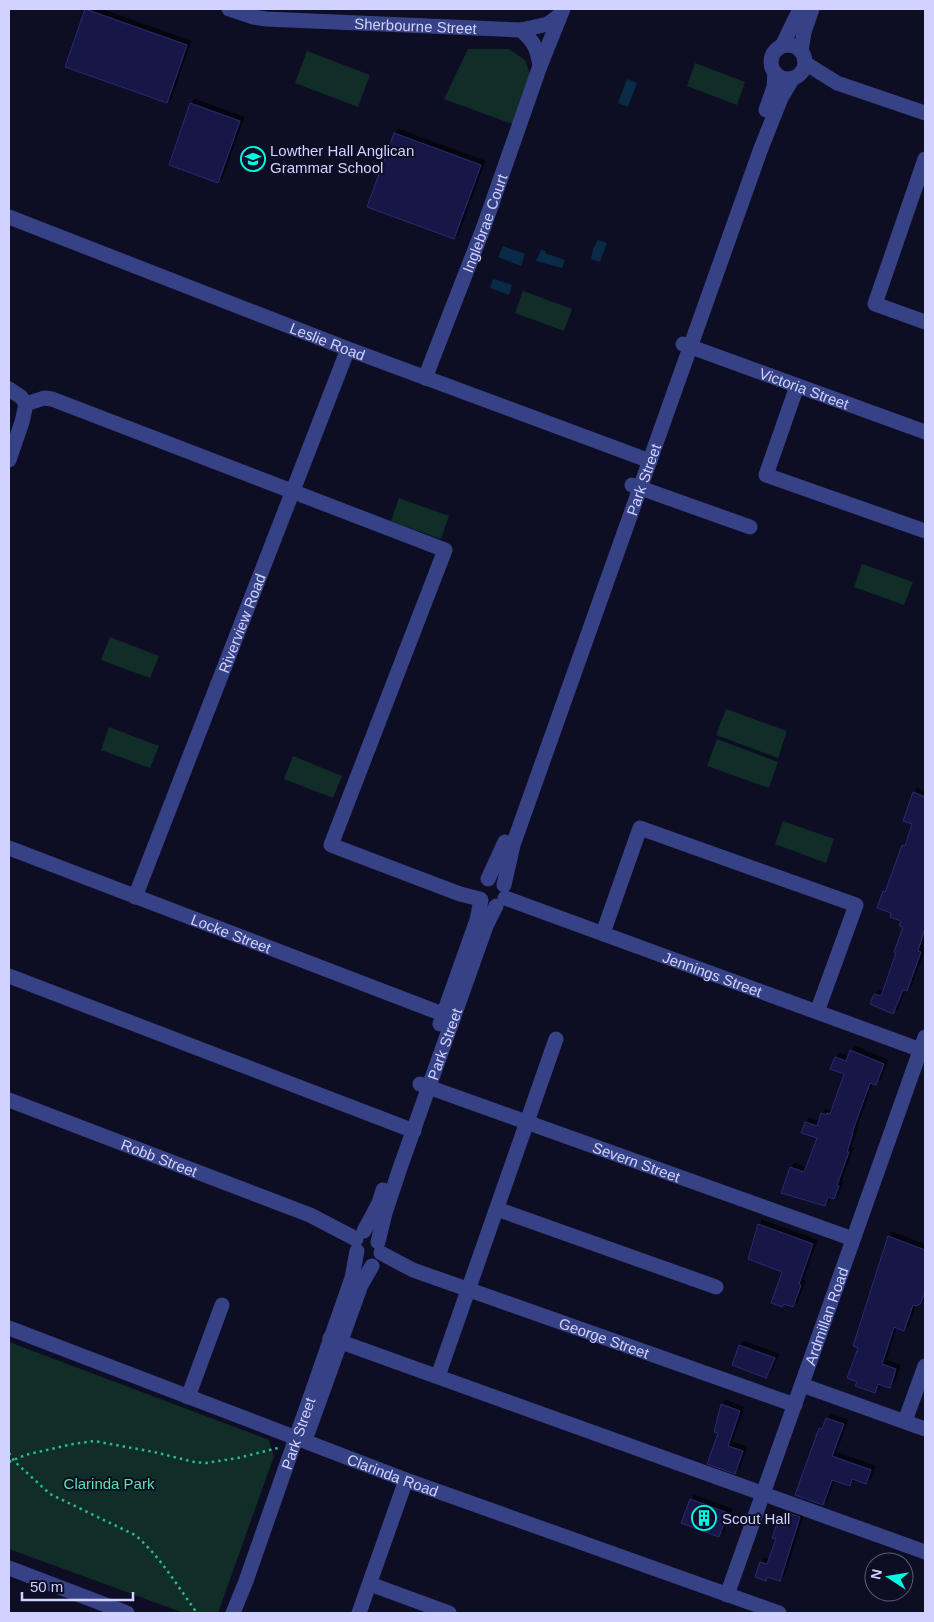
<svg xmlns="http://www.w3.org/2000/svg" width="934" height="1622" font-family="Helvetica,sans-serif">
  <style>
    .green { fill: #102e27 }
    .water { fill: #092b46 }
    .building { fill: #191846; stroke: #2a2973; filter: url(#shadow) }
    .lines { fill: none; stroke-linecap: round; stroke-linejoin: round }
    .path { stroke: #28ba96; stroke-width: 2.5; stroke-dasharray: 2.5 4; stroke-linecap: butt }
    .minor { stroke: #364285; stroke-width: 15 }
    .labels { text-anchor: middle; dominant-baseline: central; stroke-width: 4; stroke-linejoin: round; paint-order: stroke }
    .street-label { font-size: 15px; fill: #d0d3ff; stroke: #0d0d24 }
    .poi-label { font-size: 15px; fill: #d0d3ff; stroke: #0d0d24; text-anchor: start }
    .park-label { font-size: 15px; fill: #56e5a6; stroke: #0d0d24 }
  </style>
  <defs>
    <filter id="shadow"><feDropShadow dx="4" dy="-4" stdDeviation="0" flood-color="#0009"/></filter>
  </defs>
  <rect width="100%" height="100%" fill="#0d0d24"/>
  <path class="green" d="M 468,49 L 509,49 L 525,60 L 531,77 L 512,124 L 444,99 Z
    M 307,51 L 370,75 L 358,107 L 295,83 Z
    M 695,63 L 745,82 L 737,105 L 687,86 Z
    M 523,291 L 572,309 L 564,331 L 515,313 Z
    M 399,498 L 449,516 L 441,539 L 391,521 Z
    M 862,564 L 913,582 L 904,605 L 854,587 Z
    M 110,637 L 159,656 L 150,678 L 101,660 Z
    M 726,709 L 787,731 L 778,758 L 716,735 Z
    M 109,727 L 159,746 L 150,768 L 101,750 Z
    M 717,739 L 778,762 L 769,788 L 707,766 Z
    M 293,756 L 342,776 L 333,798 L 284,779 Z
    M 783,821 L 834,839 L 826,863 L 775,844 Z
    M 9,1342 L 269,1440 L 274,1456 L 218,1613 L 184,1613 L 9,1549 Z"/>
  <path class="water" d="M 627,79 L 637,83 L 628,107 L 618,103 Z
    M 598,240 L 607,243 L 600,262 L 591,259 L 593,249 Z
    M 503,246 L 525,254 L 521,266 L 498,257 Z
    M 541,250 L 546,251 L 545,253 L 565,260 L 562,268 L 536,261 Z
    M 493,279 L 512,285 L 509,295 L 490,288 Z"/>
  <path class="building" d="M 85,9 L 187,45 L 167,103 L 65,67 Z
    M 190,103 L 240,121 L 218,183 L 169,165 Z
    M 394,133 L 481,165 L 454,239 L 367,207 Z
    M 913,792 L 925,797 L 925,928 L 918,951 L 921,952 L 907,991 L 903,990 L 893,1014 L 870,1004 L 874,994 L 881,996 L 896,953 L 894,952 L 903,927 L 899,926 L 901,921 L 890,917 L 891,913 L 877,908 L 883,891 L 885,892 L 902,845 L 905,846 L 912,824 L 903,821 Z
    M 850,1050 L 884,1064 L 876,1085 L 870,1083 L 852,1133 L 853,1133 L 847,1152 L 849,1152 L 837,1185 L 839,1186 L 834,1199 L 828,1197 L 825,1206 L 781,1193 L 790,1167 L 804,1172 L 817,1138 L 801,1133 L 805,1122 L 817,1126 L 821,1113 L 826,1115 L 827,1113 L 830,1114 L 844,1074 L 830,1069 L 835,1057 L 846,1061 Z
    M 758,1224 L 813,1244 L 799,1284 L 801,1285 L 793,1307 L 784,1304 L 782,1307 L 771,1303 L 782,1272 L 748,1259 Z
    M 888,1236 L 925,1250 L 925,1293 L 920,1304 L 916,1306 L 913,1305 L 904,1331 L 894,1327 L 882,1364 L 896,1369 L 890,1388 L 878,1384 L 875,1393 L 855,1386 L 857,1382 L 847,1378 L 858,1348 L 853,1346 Z
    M 739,1345 L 775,1358 L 766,1378 L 732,1365 Z
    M 721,1404 L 740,1411 L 728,1446 L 743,1451 L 735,1474 L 707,1464 L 718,1433 L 714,1432 Z
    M 826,1418 L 844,1424 L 832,1456 L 871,1470 L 866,1484 L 852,1479 L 850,1486 L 832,1480 L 823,1505 L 795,1495 L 819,1428 L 822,1429 Z
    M 690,1499 L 728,1513 L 719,1537 L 681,1523 Z
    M 785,1512 L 800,1517 L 780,1581 L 767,1577 L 766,1581 L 755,1577 L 760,1562 L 767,1564 L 776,1539 L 772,1538 L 779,1518 L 783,1520 Z"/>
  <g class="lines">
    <path class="path" d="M 9,1453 L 14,1461 L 50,1494 L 135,1535 C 160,1556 178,1587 197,1613
      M 9,1462 L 25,1455 L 73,1444 L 94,1441 L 154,1452 L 194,1462 L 206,1463 L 238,1458 L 278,1448"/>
    <g class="minor">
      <path id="s1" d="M 229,9 L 253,17 L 266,19 L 521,30 L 548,24 L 560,15"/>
      <path d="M 521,30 C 535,43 537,48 540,66"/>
      <circle cx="788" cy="62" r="17"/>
      <path d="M 782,46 L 800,9"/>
      <path d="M 801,51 L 804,32 L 812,9"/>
      <path d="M 805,63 L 837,83 L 925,113"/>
      <path d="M 766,110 L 774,87 L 775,73"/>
      <path d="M 925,159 L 875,304 L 925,322"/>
      <path id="s2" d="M 9,217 L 348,349 L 650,461"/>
      <path id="s3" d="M 683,344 L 925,432"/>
      <path id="s4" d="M 425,378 L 483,229 L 540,66 L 563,9"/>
      <path d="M 797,386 L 766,475 L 925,531"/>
      <path d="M 9,389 L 21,397 L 26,404 L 22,422 L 9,460"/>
      <path d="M 26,404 L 44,398 L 52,399 L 445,550 L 331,845 L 460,894 L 480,899"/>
      <path d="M 632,485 L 750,527"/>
      <path id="s5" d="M 9,848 L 453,1018"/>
      <path d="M 488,879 L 505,842"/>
      <path id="s6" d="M 504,885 L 513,845 L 760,151 L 781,98 L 793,78"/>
      <path id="s7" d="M 135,897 L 348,349"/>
      <path id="s8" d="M 505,898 L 921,1050"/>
      <path d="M 603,933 L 640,828 L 856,905 L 817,1012"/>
      <path d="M 9,976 L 414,1131"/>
      <path d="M 440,1024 L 477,920 L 481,900"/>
      <path id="s9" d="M 420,1084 L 853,1239"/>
      <path id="s10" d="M 9,1100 L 310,1215 L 356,1239"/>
      <path d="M 497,1209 L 716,1287"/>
      <path d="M 364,1231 L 379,1203 L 383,1190"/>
      <path id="s11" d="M 378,1242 L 385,1213 L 400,1168 L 486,926 L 496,906"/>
      <path id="s12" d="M 381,1253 L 413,1270 L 795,1405"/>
      <path id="s13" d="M 9,1328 L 406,1480 L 779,1613"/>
      <path d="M 330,1338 L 925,1552"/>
      <path d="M 438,1376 L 556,1039"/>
      <path d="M 802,1385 L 925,1429"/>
      <path d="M 188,1397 L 222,1305"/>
      <path d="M 905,1421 L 925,1366"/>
      <path d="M 308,1432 L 361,1285 L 372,1266"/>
      <path d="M 9,1568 L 127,1613"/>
      <path d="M 370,1584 L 449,1613"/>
      <path id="s14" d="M 727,1595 L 925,1037"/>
      <path id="s15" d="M 233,1613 L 246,1581 L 352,1278 L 357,1251"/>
      <path d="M 359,1613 L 406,1480"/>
    </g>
  </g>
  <defs>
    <symbol id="school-ring" viewBox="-11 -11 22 22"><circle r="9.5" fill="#0d0d24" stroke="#00fbe4" stroke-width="1.5"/><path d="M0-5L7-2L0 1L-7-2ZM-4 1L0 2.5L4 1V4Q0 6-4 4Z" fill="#00fbe4"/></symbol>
    <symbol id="building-ring" viewBox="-11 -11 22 22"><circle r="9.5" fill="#0d0d24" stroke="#00fbe4" stroke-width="1.5"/><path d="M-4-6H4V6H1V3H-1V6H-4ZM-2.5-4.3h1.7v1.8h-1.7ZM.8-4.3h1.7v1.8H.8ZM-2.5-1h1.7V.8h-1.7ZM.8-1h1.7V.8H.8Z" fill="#00fbe4"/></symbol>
  </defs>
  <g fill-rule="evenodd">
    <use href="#school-ring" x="239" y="145" width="28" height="28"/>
    <use href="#building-ring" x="690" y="1504" width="28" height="28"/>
  </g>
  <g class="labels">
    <g class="street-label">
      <text stroke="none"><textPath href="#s1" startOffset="188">Sherbourne Street</textPath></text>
      <text stroke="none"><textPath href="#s4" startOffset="166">Inglebrae Court</textPath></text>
      <text stroke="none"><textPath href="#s2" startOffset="342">Leslie Road</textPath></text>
      <text stroke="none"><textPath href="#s3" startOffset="129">Victoria Street</textPath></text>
      <text stroke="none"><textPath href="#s6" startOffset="429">Park Street</textPath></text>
      <text stroke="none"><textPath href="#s7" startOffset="294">Riverview Road</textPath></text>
      <text stroke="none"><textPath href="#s5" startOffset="238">Locke Street</textPath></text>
      <text stroke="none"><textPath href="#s8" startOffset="221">Jennings Street</textPath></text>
      <text stroke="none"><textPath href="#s11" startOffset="209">Park Street</textPath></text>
      <text stroke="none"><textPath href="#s10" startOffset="161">Robb Street</textPath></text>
      <text stroke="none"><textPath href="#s9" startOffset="230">Severn Street</textPath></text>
      <text stroke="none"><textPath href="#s14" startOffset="296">Ardmillan Road</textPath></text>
      <text stroke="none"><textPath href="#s12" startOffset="239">George Street</textPath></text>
      <text stroke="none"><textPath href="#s15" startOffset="191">Park Street</textPath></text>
      <text stroke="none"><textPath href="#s13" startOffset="411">Clarinda Road</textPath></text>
    </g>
    <g class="poi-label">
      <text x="270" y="150">Lowther Hall Anglican<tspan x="270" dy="17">Grammar School</tspan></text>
      <text x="722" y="1518">Scout Hall</text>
    </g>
    <g class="park-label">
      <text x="109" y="1483">Clarinda Park</text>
    </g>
  </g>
  <rect width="934" height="1622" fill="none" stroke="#d0d3ff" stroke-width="20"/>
  <g transform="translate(889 1577) rotate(282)"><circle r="24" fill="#0d0d24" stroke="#5b5c7c"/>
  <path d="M0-4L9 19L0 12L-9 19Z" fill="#00fbe4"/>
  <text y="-8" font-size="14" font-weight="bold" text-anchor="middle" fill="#d0d3ff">N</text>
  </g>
  <path d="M22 1592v8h111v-8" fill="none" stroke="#d0d3ff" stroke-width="2.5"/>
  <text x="30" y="1592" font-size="15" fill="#d0d3ff" stroke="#0d0d24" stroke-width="4" paint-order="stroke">50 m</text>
</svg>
